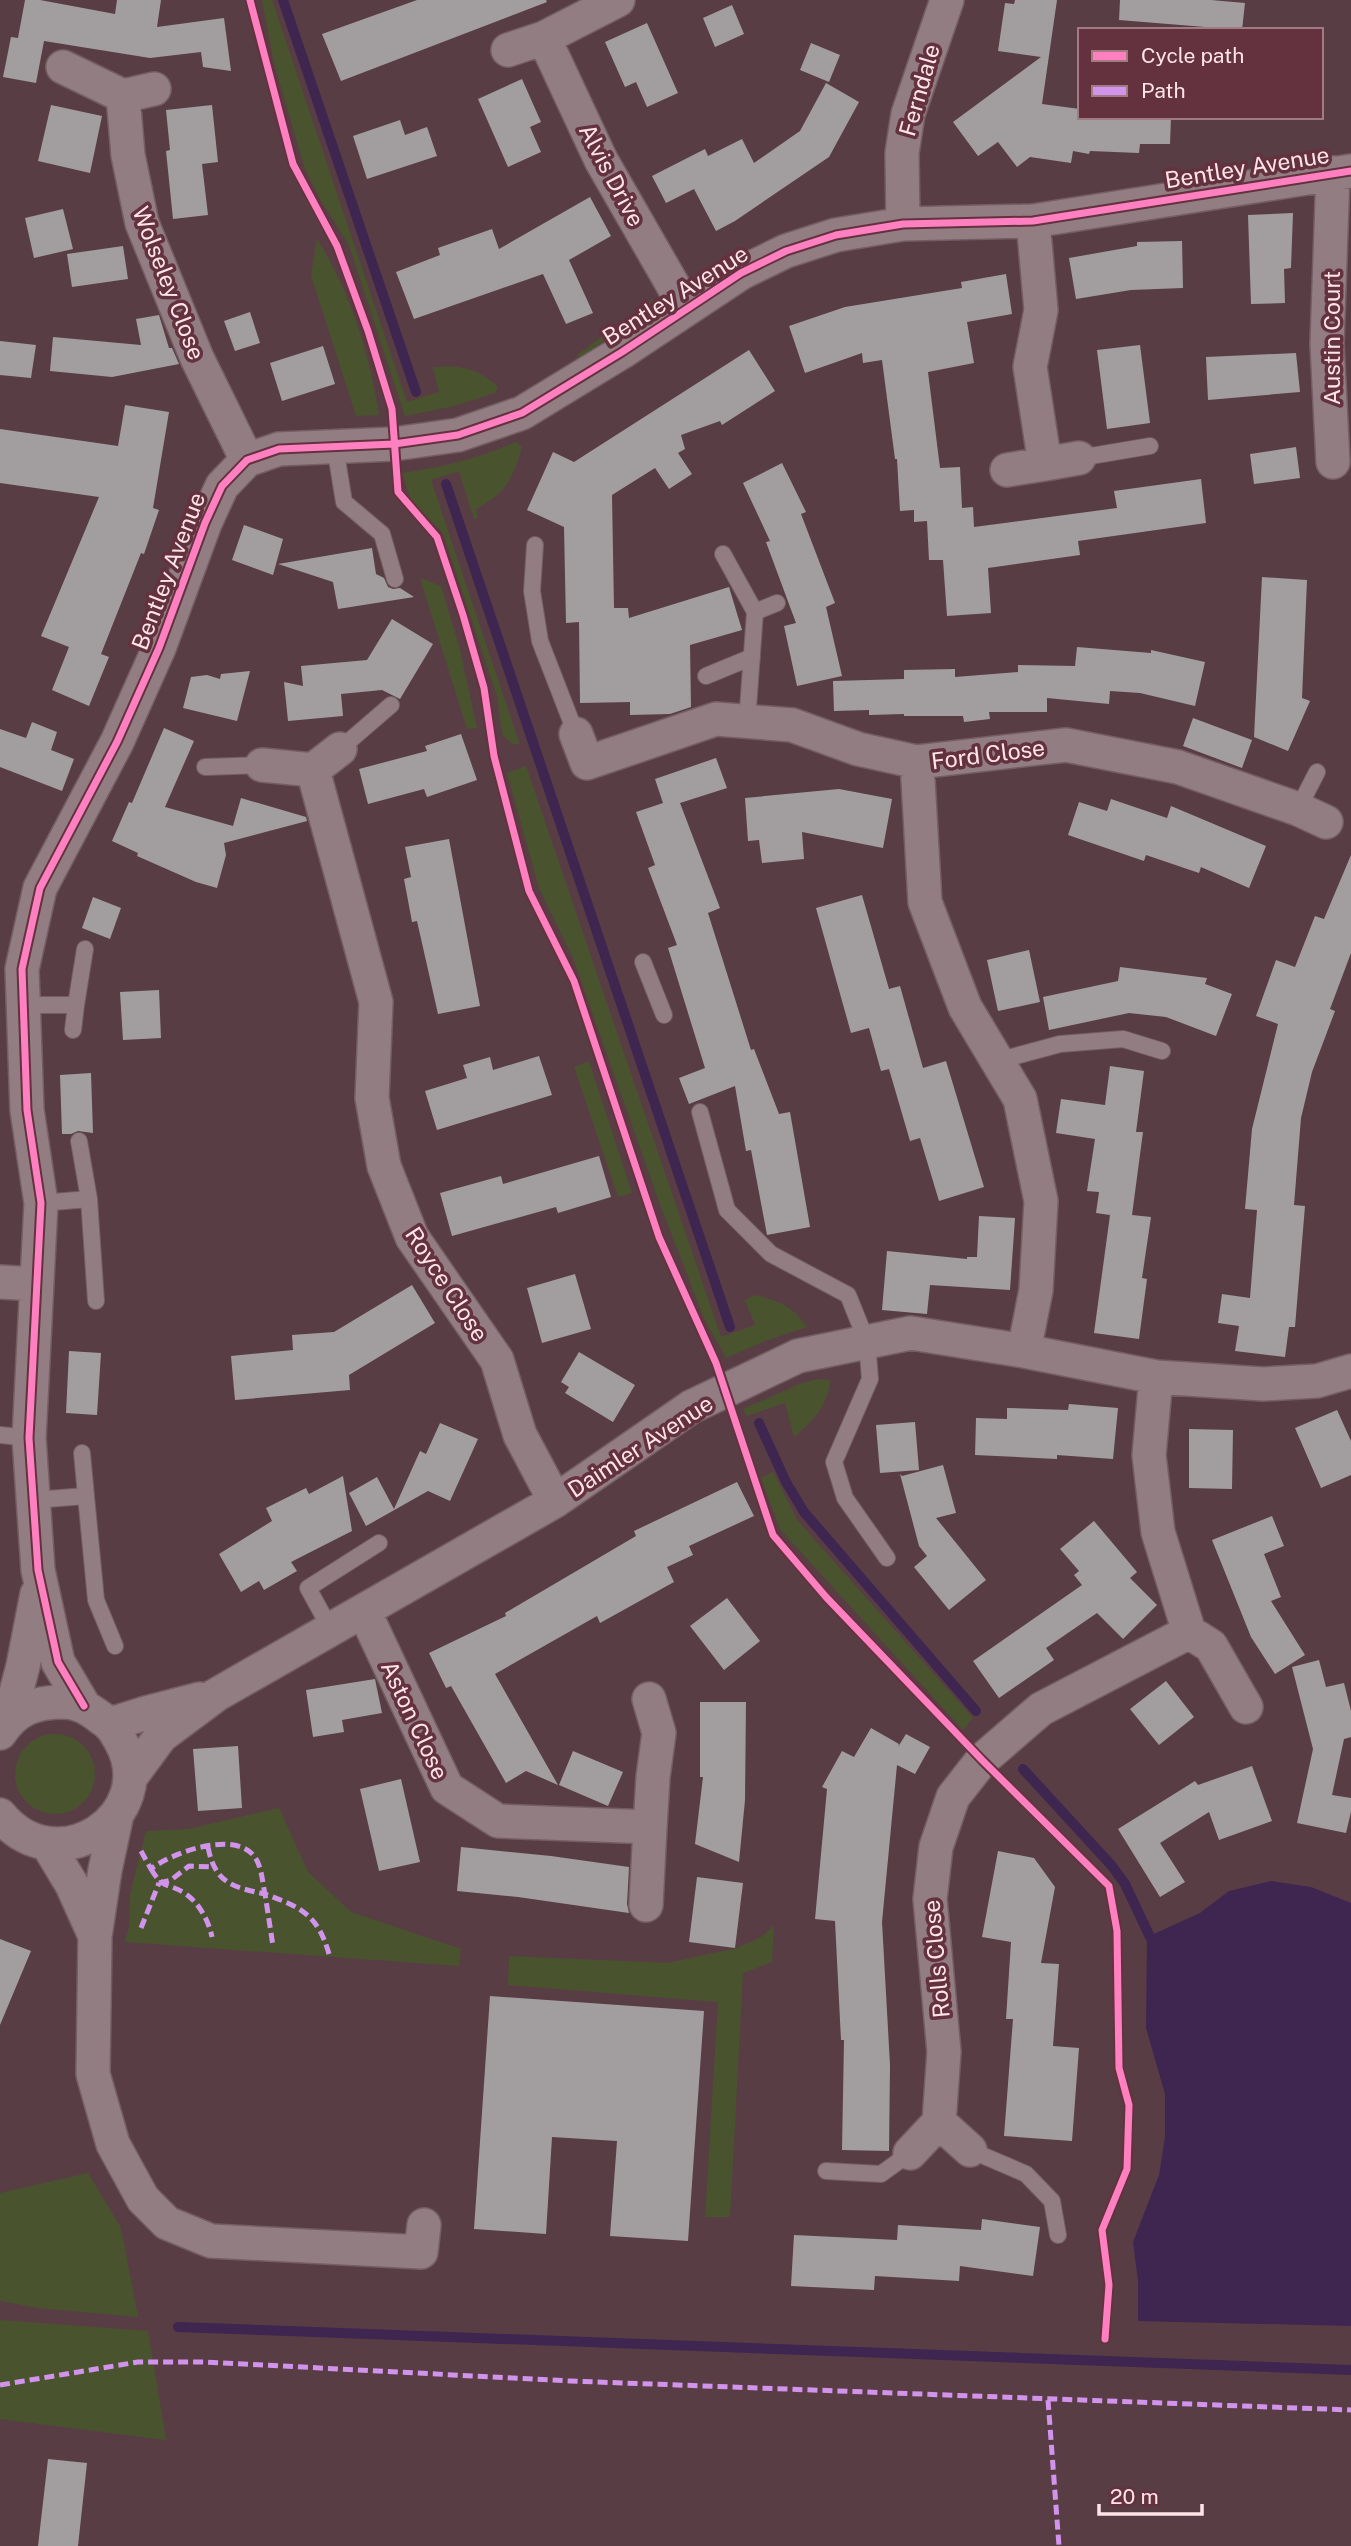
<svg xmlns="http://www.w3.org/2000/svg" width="1351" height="2546" font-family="'Public Sans',sans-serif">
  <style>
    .green { fill: #49542f }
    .water { fill: #3e2650 }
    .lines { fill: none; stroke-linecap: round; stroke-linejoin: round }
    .stream { stroke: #3e2650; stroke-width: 10 }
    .building { fill: #a29ea0 }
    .service-casing { stroke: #745e63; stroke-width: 18 }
    .minor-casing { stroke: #745e63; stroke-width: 36 }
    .service { stroke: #927e82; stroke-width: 16 }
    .minor { stroke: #927e82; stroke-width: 33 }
    .quiet { stroke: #d193ec; stroke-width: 5; stroke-dasharray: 10 5; stroke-linecap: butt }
    .cycleway-casing { stroke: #64323e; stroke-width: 11 }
    .cycleway { stroke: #ff80c0; stroke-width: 7 }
    .labels { text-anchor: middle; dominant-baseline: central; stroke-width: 7; stroke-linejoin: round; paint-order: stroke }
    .street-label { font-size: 23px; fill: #ffe5e9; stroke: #64323e }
  </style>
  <rect width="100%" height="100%" fill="#593d44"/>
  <path class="green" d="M 262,0 L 272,0 L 407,402 L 439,392 L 433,367 C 459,365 478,368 498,387 L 495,393 L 454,406 L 405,416 L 349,245 L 320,199 L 305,169 L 274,63 Z
    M 317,239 C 350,291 370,355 379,415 L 356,416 L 311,275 Z
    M 653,299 L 655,303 L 647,311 L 580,358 L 577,355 Z
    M 516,442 L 522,447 C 513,479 506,493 476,509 L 478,518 L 474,519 L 459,471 L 431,480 L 520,745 L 511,743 L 502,734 L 497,696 L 443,533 L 411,500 L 402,473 C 445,467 476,459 516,442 Z
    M 420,578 L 441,586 L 460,650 L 477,728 L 467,729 Z
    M 526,766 L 721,1337 L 755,1325 L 745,1300 L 755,1295 C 780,1302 792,1305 807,1327 L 765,1341 L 726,1358 L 704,1318 L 661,1207 L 573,958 L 539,888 L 507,773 Z
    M 589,1061 L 632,1193 L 618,1197 L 574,1067 Z
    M 819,1379 L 830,1380 C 829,1405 812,1422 794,1437 L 785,1403 L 747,1416 L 743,1409 L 802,1383 Z
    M 773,1472 L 797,1520 L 973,1718 L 963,1730 L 780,1529 L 761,1478 Z
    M15 1774a40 40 0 1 1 80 0a40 40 0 1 1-80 0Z
    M 279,1808 L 308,1872 L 351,1912 L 461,1949 L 459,1966 L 125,1942 L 129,1927 L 130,1895 L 146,1831 L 189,1829 Z
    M 774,1925 L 772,1962 L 743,1973 L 730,2217 L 705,2217 L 718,2002 L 508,1985 L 509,1956 L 667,1963 L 737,1948 L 763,1936 Z
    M 88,2173 L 121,2228 L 138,2317 L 39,2308 L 0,2301 L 0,2193 Z
    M 0,2320 L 148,2331 L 166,2440 L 0,2419 Z"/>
  <path class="water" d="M 1271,1881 L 1311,1887 L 1351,1903 L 1351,2326 L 1138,2321 L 1138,2281 L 1133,2242 L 1159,2175 L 1165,2137 L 1165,2094 L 1146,2028 L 1147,1937 L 1200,1913 L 1229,1891 Z"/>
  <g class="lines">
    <path class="stream" d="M 283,0 L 416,392
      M 446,484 L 730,1327
      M 759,1423 L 786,1482 L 804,1512 L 976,1711
      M 1023,1769 L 1112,1866 L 1125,1884 L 1151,1939
      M 178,2327 L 1351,2370"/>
  </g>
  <path class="building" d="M 25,0 L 40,0 L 115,14 L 117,0 L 161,0 L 157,27 L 224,18 L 231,71 L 203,67 L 201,52 L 150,58 L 44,41 L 36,83 L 3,77 L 11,37 L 18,38 Z
    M 417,0 L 546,0 L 547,2 L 341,81 L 322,34 Z
    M 1015,0 L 1057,0 L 1042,104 L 1080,109 L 1080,117 L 1171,117 L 1170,144 L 1140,144 L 1139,153 L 1090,151 L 1089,154 L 1073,151 L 1071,163 L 1030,157 L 1017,167 L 998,142 L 978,156 L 953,122 L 1041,57 L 998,51 L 1005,3 L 1014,4 Z
    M 1120,0 L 1211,0 L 1245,3 L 1242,30 L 1119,20 Z
    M 732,5 L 744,34 L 715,47 L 703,18 Z
    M 647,23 L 678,93 L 647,107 L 636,82 L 625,87 L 605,42 Z
    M 811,43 L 840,55 L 829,82 L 800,70 Z
    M 522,79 L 541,122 L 530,127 L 541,152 L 508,167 L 478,99 Z
    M 826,83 L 859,102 L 829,157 L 735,221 L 716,231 L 694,189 L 666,203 L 652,176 L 705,149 L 708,156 L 742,139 L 754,163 L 800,131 Z
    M 51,105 L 102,116 L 90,173 L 38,161 Z
    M 212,105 L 218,162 L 202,164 L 208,215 L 173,219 L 166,151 L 170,150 L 166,110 Z
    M 400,120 L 405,135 L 427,127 L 437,156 L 367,179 L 353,136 Z
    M 590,197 L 611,236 L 569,260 L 593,313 L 566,324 L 543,274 L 414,319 L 396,272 L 440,255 L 438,248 L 492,229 L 499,249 Z
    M 63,209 L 73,249 L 34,258 L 25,218 Z
    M 1293,213 L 1291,268 L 1284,269 L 1285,303 L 1251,304 L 1248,215 Z
    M 1182,241 L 1183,288 L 1131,290 L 1076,299 L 1069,258 L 1137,246 L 1137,242 Z
    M 123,246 L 128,279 L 72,287 L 67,254 Z
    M 1006,274 L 1012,314 L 967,322 L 974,363 L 928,372 L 940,468 L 960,467 L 962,508 L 973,507 L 974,527 L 1117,508 L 1114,491 L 1201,479 L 1206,523 L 1078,541 L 1080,555 L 988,568 L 991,613 L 947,616 L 943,560 L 929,560 L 927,521 L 914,522 L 914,510 L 900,511 L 897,459 L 895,459 L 882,360 L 863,363 L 862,353 L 805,373 L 789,326 L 845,307 L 962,288 L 961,282 Z
    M 250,312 L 260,343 L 235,351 L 224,321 Z
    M 159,315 L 169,348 L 172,348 L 179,364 L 112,377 L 50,371 L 53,337 L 141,345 L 136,319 Z
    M 0,341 L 36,345 L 31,378 L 0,375 Z
    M 1140,345 L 1150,423 L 1107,429 L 1097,350 Z
    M 323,346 L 335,384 L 282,401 L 270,363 Z
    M 749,350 L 775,391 L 722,425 L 720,421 L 681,435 L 685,449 L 678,453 L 692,474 L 669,489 L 655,468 L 612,495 L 614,608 L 628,608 L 629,618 L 729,587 L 742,630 L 690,645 L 691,707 L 670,714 L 630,715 L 630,702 L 580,703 L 579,622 L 566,623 L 564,527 L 527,510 L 553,452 L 574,462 Z
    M 1296,353 L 1300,392 L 1208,400 L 1206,357 Z
    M 125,405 L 169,412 L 153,508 L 159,510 L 144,554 L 141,553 L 101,654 L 109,657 L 89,706 L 52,690 L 69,647 L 41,636 L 99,497 L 0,483 L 0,429 L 118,446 Z
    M 1296,447 L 1300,478 L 1254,484 L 1250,454 Z
    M 782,463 L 806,512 L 801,514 L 835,603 L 826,607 L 842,676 L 797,686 L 784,626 L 796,623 L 766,542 L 770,541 L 743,483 Z
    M 244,525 L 283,539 L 273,575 L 232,560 Z
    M 372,548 L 376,574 L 384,578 L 388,587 L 393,589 L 400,588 L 414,597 L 338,609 L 333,582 L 278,564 Z
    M 1262,577 L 1307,580 L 1302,698 L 1310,701 L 1288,751 L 1254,737 Z
    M 392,619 L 433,644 L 400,699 L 382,690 L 341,694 L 343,716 L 288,721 L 284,682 L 303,686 L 301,666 L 367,660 Z
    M 1077,647 L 1151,653 L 1151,650 L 1205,662 L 1195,706 L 1140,693 L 1110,691 L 1109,704 L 1047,698 L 1047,712 L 989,712 L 990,719 L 964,722 L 963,716 L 904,716 L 904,714 L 869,715 L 869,710 L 834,711 L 833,681 L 904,679 L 904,670 L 955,669 L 955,677 L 1018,672 L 1018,665 L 1075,666 Z
    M 250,671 L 237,721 L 183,708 L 191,677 L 207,675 L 220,679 L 221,674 Z
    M 1193,718 L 1252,740 L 1242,768 L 1183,746 Z
    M 32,722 L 57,732 L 51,750 L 74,759 L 62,791 L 0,767 L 0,729 L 26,738 Z
    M 164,728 L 194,741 L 165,807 L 233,826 L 241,798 L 306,817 L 307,821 L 224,843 L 226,855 L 217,888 L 196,882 L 137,856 L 138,853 L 112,841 L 129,802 L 132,803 Z
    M 461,734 L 477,780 L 427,797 L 424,789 L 368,804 L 359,769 L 427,751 L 425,746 Z
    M 716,758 L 727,788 L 680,803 L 720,908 L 708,913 L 751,1050 L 754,1049 L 779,1114 L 790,1112 L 810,1227 L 767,1235 L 751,1150 L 746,1151 L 735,1086 L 689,1104 L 679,1078 L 705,1068 L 668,948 L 677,945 L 648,868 L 655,865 L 636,812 L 663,803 L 655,779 Z
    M 839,789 L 892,799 L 883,848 L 802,832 L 804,859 L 762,863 L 759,840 L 748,841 L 745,798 Z
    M 1111,799 L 1167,818 L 1171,806 L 1266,846 L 1249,888 L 1201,867 L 1199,873 L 1146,855 L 1144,861 L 1068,835 L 1079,802 L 1107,811 Z
    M 449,839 L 480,1006 L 438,1014 L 417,921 L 412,922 L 404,879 L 411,877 L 405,847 Z
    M 1351,855 L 1351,953 L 1330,1009 L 1335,1011 L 1312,1072 L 1301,1118 L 1294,1205 L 1305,1206 L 1295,1327 L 1289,1327 L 1285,1357 L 1235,1351 L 1239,1326 L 1218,1323 L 1222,1294 L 1250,1298 L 1257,1210 L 1245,1209 L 1252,1129 L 1278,1024 L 1256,1016 L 1276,960 L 1295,967 L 1315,916 L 1324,919 Z
    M 862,895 L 889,989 L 900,986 L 923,1068 L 946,1061 L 984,1187 L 939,1201 L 920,1138 L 910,1141 L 889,1069 L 881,1071 L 869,1028 L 851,1033 L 816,908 Z
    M 93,897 L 121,908 L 110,939 L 82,928 Z
    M 1029,950 L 1040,1002 L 998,1011 L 987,960 Z
    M 1120,967 L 1207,978 L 1205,984 L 1232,994 L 1216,1036 L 1166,1017 L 1129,1013 L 1049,1030 L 1043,997 L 1118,981 Z
    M 159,990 L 161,1038 L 123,1040 L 120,992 Z
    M 539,1056 L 552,1095 L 437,1130 L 425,1091 L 467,1078 L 463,1065 L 490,1057 L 493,1070 Z
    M 1110,1066 L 1144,1071 L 1136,1132 L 1143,1132 L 1132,1215 L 1151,1217 L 1142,1278 L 1147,1279 L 1139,1339 L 1094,1333 L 1110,1215 L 1096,1213 L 1099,1192 L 1087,1191 L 1095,1139 L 1056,1133 L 1061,1099 L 1105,1105 Z
    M 91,1073 L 93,1133 L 78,1131 L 71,1134 L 62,1134 L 60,1075 Z
    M 599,1156 L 611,1197 L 558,1213 L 556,1207 L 452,1236 L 440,1193 L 501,1176 L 503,1184 Z
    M 979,1216 L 1015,1218 L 1010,1290 L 930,1285 L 927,1314 L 882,1310 L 887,1251 L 967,1259 L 967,1257 L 977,1257 Z
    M 575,1274 L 591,1329 L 542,1343 L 527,1288 Z
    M 412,1285 L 435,1323 L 349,1375 L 350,1390 L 235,1400 L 231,1356 L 293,1350 L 292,1335 L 334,1332 Z
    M 69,1351 L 101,1353 L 97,1415 L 66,1413 Z
    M 579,1352 L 635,1385 L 613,1422 L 565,1393 L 569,1387 L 561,1382 Z
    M 1069,1404 L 1118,1408 L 1113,1459 L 1057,1455 L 1057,1459 L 975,1455 L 976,1418 L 1007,1419 L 1007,1408 L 1068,1410 Z
    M 1337,1410 L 1351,1441 L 1351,1475 L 1321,1488 L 1295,1428 Z
    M 915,1422 L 919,1470 L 880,1473 L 876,1425 Z
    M 440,1423 L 478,1439 L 450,1501 L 428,1491 L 366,1526 L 349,1493 L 377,1477 L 394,1509 L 420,1451 L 426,1454 Z
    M 1189,1429 L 1233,1430 L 1232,1489 L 1189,1488 Z
    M 943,1465 L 956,1513 L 936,1518 L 986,1580 L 949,1610 L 914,1567 L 927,1556 L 919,1546 L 900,1474 L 902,1476 Z
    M 343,1476 L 352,1531 L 291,1562 L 297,1571 L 264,1590 L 259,1581 L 241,1592 L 219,1554 L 272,1521 L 266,1508 L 306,1488 L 309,1494 Z
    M 737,1482 L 754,1516 L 689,1546 L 693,1555 L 667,1567 L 674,1582 L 600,1623 L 597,1616 L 495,1674 L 558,1785 L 526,1771 L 506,1783 L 451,1686 L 446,1688 L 429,1653 L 506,1616 L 505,1613 L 636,1536 L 634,1531 Z
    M 1272,1516 L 1284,1546 L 1264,1554 L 1281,1597 L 1271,1601 L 1305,1655 L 1275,1674 L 1251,1637 L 1212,1540 Z
    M 1094,1521 L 1137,1572 L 1130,1578 L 1157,1605 L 1123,1639 L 1097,1613 L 1046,1648 L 1054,1660 L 999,1698 L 973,1661 L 1082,1585 L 1074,1575 L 1079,1571 L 1060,1549 Z
    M 727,1598 L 760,1641 L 724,1670 L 690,1626 Z
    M 1319,1660 L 1326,1687 L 1344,1683 L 1351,1711 L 1351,1737 L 1344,1739 L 1332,1795 L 1351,1798 L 1351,1812 L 1346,1833 L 1297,1823 L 1313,1749 L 1292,1667 Z
    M 375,1679 L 382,1713 L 342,1720 L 344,1732 L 313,1737 L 306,1690 Z
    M 1166,1681 L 1194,1717 L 1159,1745 L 1130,1709 Z
    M 700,1702 L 746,1702 L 745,1800 L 739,1862 L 695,1844 L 703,1777 L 700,1777 Z
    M 871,1728 L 899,1744 L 898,1747 L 906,1734 L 930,1747 L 915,1774 L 897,1765 L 882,1922 L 890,2065 L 889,2151 L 842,2150 L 844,2040 L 841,2040 L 835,1921 L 815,1919 L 827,1789 L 822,1787 L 842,1751 L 854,1757 Z
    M 238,1746 L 242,1808 L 198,1811 L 193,1749 Z
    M 573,1751 L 623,1772 L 608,1806 L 559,1785 Z
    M 1252,1766 L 1272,1821 L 1219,1840 L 1209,1812 L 1160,1843 L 1185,1882 L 1160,1897 L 1118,1829 L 1195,1781 L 1198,1785 Z
    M 401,1779 L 420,1862 L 379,1871 L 360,1789 Z
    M 461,1847 L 551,1856 L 629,1867 L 627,1904 L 629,1913 L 518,1897 L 457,1891 Z
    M 998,1851 L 1034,1858 L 1055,1887 L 1041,1963 L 1059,1964 L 1053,2046 L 1079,2048 L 1072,2141 L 1004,2136 L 1013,2019 L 1006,2019 L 1011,1942 L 982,1937 Z
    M 697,1877 L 743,1883 L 735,1948 L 689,1942 Z
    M 0,1939 L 31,1951 L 0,2025 Z
    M 490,1996 L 704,2011 L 688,2241 L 610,2236 L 617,2141 L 552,2137 L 546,2234 L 474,2229 Z
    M 982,2219 L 1040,2227 L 1033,2276 L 960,2266 L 959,2281 L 875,2276 L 874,2290 L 791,2286 L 794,2235 L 897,2240 L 898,2225 L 981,2230 Z
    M 48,2459 L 87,2463 L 78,2546 L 38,2546 Z"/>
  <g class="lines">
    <defs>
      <path id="service" d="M 335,447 L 344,502 L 382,534 L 395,579
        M 1079,458 L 1150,446
        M 535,545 L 532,591 L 540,641 L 576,734
        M 723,554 L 755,612 L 747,722
        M 755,612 L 777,603
        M 706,676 L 752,657
        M 340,749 L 391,705
        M 205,767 L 262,765
        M 1298,809 L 1317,772
        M 643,962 L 664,1015
        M 22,1005 L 76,1005 L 85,949
        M 73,1030 L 76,1005
        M 997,1061 L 1060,1044 L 1123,1039 L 1162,1051
        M 700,1112 L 727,1210 L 771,1254 L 848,1295 L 867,1342 L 870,1379 L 834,1462 L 845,1498 L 887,1558
        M 79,1141 L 89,1199
        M 41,1203 L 89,1199 L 96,1301
        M 0,1435 L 29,1438
        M 82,1453 L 86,1496
        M 34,1500 L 86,1496 L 96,1600 L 115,1646
        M 331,1630 L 308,1588 L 379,1543
        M 970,2150 L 1026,2174 L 1052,2201 L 1058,2235
        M 826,2171 L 881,2174 L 910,2153"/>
      <path id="minor" d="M 544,38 L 601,160 L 686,308
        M 508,50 L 544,38 L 618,0
        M 63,67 L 123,96 L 154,89
        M 123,96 L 128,155 L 142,223 L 197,358 L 247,460
        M 903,224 L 902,153 L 908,114 L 947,0
        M 1333,462 L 1327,344 L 1333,173
        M 1045,464 L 1079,458
        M 1007,470 L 1045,464 L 1030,367 L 1041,310 L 1033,221
        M 576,734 L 587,763 L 716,719 L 792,725 L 858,749 L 917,762 L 1066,745 L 1178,767 L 1298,809 L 1326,822
        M 917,762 L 925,902 L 965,1007 L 1020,1099 L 1041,1201 L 1036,1290 L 1024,1351
        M 262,765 L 313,770 L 376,1002 L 372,1098 L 384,1166 L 412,1237 L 497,1360 L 520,1435 L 555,1501
        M 313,770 L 340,749
        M 0,1282 L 36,1284
        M 364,1611 L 447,1788 L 498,1821 L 650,1827 L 646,1905
        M 1189,1632 L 1211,1646 L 1246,1707
        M 649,1699 L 659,1733 L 653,1777 L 650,1827
        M 84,1706 L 58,1662 L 38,1570 L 29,1438 L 41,1203 L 27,1110 L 22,969 L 40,888 L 117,742 L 159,648 L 205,523 L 222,486 L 247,460 L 279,449 L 394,444 L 458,435 L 522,413 L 622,352 L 741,273 L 786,251 L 836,235 L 903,224 L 1033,221 L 1351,171
        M 9,1719 L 23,1666 L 37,1594
        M 111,1724 L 146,1713 L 200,1699
        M 0,1733 C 16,1709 35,1702 63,1702 C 79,1702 89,1709 101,1718 C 111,1724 115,1731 121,1742 C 161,1815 57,1885 0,1815
        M 130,1778 L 161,1736 L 216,1695 L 555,1501 L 691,1407 L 798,1356 L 911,1333 L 1024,1351 L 1156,1377 L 1263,1384 L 1317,1381 L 1351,1371
        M 117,1814 L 105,1870 L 95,1936 L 93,2074 L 113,2144 L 143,2199 L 167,2223 L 211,2241 L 421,2252 L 424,2225
        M 48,1845 L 72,1885 L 95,1936
        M 939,2122 L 970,2150
        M 910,2153 L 939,2122 L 944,2052 L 930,1899 L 936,1847 L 953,1797 L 982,1760 L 1041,1709 L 1189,1632 L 1158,1532 L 1149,1455 L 1156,1377"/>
    </defs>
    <use href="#service" class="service-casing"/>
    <use href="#minor" class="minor-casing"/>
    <use href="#service" class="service"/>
    <use href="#minor" class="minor"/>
    <path class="quiet" d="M 208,1847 C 215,1883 232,1887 265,1894 L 273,1946
      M 141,1851 L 151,1869 C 171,1853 234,1830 254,1856 C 262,1866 262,1881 265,1894 C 301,1907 318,1915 329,1954
      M 151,1869 C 164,1891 168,1882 186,1894 C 200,1904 209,1922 212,1937
      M 159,1883 L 171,1880 L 189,1866 L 212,1867
      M 141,1928 L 159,1883
      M 0,2385 L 138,2362 L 205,2362 L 570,2381 L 1351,2410
      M 1048,2400 L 1059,2546"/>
    <defs>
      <path id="cycleway" d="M 250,0 L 293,164 L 337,246 L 368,331 L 392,409 L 398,492 L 437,537 L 463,615 L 484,688 L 494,756 L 529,891 L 574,981 L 659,1237 L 716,1363 L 773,1535 L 826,1597 L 982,1760 L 1109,1886 L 1117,1931 L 1119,2068 L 1129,2105 L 1127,2169 L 1102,2230 L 1109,2285 L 1105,2339
        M 84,1706 L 58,1662 L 38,1570 L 29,1438 L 41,1203 L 27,1110 L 22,969 L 40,888 L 117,742 L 159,648 L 205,523 L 222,486 L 247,460 L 279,449 L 394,444 L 458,435 L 522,413 L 622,352 L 741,273 L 786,251 L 836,235 L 903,224 L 1033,221 L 1351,171"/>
    </defs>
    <use href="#cycleway" class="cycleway-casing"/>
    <use href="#cycleway" class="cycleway"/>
  </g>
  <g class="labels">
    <g class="street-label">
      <text transform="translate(919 90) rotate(-74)">Ferndale</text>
      <text transform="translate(1247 167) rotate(-9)">Bentley Avenue</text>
      <text transform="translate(612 175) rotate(62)">Alvis Drive</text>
      <text transform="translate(169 283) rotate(69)">Wolseley Close</text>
      <text transform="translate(675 295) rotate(-32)">Bentley Avenue</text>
      <text transform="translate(1331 338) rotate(-90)">Austin Court</text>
      <text transform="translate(168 571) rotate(-69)">Bentley Avenue</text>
      <text transform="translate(988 754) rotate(-7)">Ford Close</text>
      <text transform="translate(447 1284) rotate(57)">Royce Close</text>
      <text transform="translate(640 1446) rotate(-33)">Daimler Avenue</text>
      <text transform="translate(415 1720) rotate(65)">Aston Close</text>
      <text transform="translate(936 1959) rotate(-95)">Rolls Close</text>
    </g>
  </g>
  <rect x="1078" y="28" width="245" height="91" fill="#64323e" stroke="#a27a82" stroke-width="2"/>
  <rect x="1092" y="51" width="35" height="10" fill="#ff80c0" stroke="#a27a82" stroke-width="2"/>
  <text x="1141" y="63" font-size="21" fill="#ffe5e9">Cycle path</text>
  <rect x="1092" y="86" width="35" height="10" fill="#d193ec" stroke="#a27a82" stroke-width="2"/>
  <text x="1141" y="98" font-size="21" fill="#ffe5e9">Path</text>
  <path d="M1099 2504v10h103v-10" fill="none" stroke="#ffe5e9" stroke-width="3.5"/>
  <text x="1110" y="2504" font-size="21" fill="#ffe5e9" stroke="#64323e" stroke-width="5" paint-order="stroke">20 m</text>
</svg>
